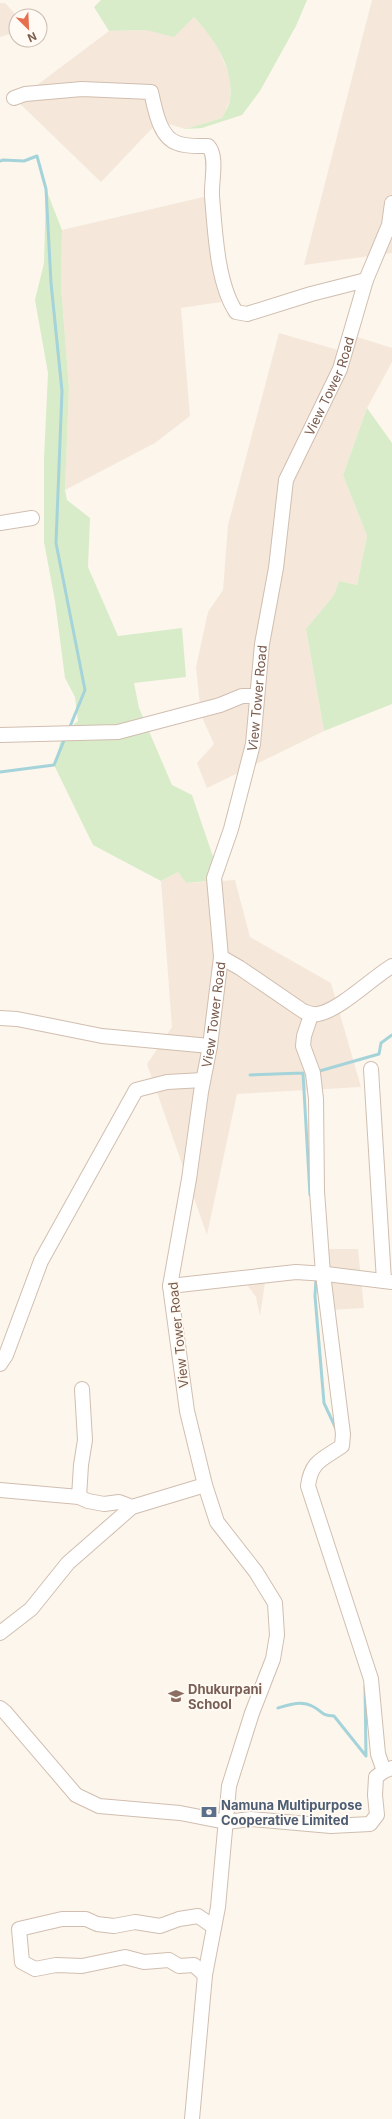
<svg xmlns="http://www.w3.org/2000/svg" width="392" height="2119" font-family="Inter,sans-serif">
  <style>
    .residential { fill: #f5e8da }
    .green { fill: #d8ecc9 }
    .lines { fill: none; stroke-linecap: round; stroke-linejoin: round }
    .stream { stroke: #a5d3da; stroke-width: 3 }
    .minor-casing { stroke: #d1beb0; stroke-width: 16 }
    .minor { stroke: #fff; stroke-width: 14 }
    .labels { text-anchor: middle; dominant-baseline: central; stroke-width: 3.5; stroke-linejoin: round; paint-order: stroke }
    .street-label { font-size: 13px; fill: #7a5c4d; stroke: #fffaf3 }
    .education-label { font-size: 13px; font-weight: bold; fill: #785e54; stroke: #fffaf3; text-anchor: start }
    .service-label { font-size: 13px; font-weight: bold; fill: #4e5e75; stroke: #fffaf3; text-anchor: start }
  </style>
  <rect width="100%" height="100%" fill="#fdf6ec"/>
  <path class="residential" d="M 372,0 L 392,0 L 392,253 L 304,265 Z
    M 0,3 L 5,3 L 17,16 L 16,32 L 0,37 Z
    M 194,17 L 215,41 L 230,77 L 230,100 L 222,118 L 185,129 L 159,121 L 101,182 L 14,98 L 25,94 L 109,31 L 146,30 L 174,36 Z
    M 212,195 L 228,301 L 181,308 L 190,416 L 155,443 L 65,490 L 69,388 L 61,286 L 62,230 Z
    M 279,333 L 345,352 L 351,335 L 392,348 L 392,362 L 367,408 L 343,475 L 367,536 L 357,585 L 339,581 L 334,595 L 306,629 L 324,731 L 207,788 L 197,763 L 214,744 L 201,715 L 196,667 L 208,612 L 223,590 L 228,525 Z
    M 178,872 L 186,883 L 235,880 L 250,937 L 331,983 L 361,1087 L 237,1094 L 207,1235 L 147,1064 L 172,1027 L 161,881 Z
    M 324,1249 L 358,1249 L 364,1308 L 331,1310 Z
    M 266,1276 L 260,1316 L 256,1297 L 242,1278 Z"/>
  <path class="green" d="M 101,0 L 307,0 L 296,26 L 260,91 L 242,115 L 202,128 L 185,129 L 222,118 C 224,113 230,105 230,99 C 234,67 214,39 194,17 L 174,37 L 146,30 L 109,31 L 94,7 Z
    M 46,189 L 62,230 L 61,286 L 69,388 L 65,490 L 67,500 L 90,518 L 88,567 L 118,636 L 182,628 L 186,677 L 134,683 L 139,708 L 172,785 L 192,795 L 221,880 L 186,883 L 178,872 L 161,881 L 93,845 L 54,765 L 63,733 L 78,721 L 75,697 L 65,678 L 55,601 L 44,542 L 44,459 L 48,373 L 35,300 L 44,263 Z
    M 367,408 L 392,443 L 392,704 L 324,731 L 306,629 L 334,595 L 339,581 L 357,585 L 367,536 L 343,475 Z"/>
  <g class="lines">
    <path class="stream" d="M 0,161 L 3,160 L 24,161 L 37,156 L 46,189 L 51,283 L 62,391 L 56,543 L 85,690 L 69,729
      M 0,772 L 54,765 L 65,738
      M 316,1072 L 379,1054 L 381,1043 L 392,1035
      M 303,1073 L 310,1195
      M 250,1075 L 303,1073
      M 316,1278 L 315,1296 L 324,1403 L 337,1431
      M 278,1708 C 288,1705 301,1700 312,1706 C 323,1711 319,1715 334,1716 L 366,1756 L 365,1686"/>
    <defs>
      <g id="minor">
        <path d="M 14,98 L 25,94 L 82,89 L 151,92 C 155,108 159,137 177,143 C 186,147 199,146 208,146 C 218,156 211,182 212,196 C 215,231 217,283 236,312 L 247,314 L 311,294 L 366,280"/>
        <path d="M 0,523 L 32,518"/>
        <path d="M 0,735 L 118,732 L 220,705 L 242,696 L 257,696"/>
        <path d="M 221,957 L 240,968 L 303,1011 C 308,1013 312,1015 318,1014 C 340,1010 372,978 392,966"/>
        <path d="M 311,1015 L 304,1036 L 303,1046 L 313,1073 L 316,1099 L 317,1191 L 323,1274 L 343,1434 L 342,1446 C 323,1459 311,1461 308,1486 L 371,1679 L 378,1754 L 384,1771"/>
        <path d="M 0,1018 L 17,1019 L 102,1036 L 210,1046"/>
        <path d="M 371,1069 L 384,1281"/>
        <path d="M 170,1286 L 296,1272 L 326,1274 L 392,1282"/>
        <path d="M 0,1364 L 6,1355 L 41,1261 L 136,1090 L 167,1082 L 203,1080"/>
        <path d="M 0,1490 L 79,1497 L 81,1465 L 85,1440 L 82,1389"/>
        <path d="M 79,1497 L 88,1501 L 104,1504 L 119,1502 L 132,1507 L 205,1485"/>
        <path d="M 0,1633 L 31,1609 L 68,1563 L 132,1507"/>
        <path d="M 0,1708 L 5,1712 L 76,1795 L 99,1806 L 180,1813 L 226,1822 L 251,1819 L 331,1826 L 370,1824 L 377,1815 L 375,1795 L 376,1777 L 384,1771 L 392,1768"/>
        <path d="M 205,1975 L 194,1965 L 179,1966 L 169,1960 L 144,1962 L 125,1957 L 82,1966 L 56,1965 L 35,1969 L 22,1962 L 19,1929 L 62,1919 L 86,1919 L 97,1924 L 114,1926 L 135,1922 L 160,1926 L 179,1919 L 198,1916 L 214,1927"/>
        <path id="s1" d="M 192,2119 L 205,1975 L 218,1907 L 229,1786 L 252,1713 L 273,1659 L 277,1635 L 275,1603 L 256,1572 L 217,1522 L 205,1485 L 187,1411 L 170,1286 L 189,1179 L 201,1092 L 210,1046 L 221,957 L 214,878 L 231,829 L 253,744 L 262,644 L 276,568 L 286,480 L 340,369 L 366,280 L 389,225 L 392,203"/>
      </g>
    </defs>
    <use href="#minor" class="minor-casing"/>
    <use href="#minor" class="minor"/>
  </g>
  <defs>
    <symbol id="school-bare" viewBox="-9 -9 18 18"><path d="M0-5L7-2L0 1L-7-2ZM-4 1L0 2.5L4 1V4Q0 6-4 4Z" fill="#8d6e63" stroke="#fffaf3" stroke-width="2.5" paint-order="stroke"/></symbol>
    <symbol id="bank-bare" viewBox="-9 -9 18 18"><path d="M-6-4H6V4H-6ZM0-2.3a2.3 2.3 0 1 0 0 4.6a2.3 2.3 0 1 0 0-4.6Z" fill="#5c6f8a" stroke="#fffaf3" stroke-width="2.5" paint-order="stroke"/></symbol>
  </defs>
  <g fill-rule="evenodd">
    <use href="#school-bare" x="165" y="1685" width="22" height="22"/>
    <use href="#bank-bare" x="198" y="1801" width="22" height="22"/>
  </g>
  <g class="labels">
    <g class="street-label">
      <text stroke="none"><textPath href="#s1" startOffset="1789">View Tower Road</textPath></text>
      <text stroke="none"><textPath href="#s1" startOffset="1465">View Tower Road</textPath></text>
      <text stroke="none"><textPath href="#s1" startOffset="1142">View Tower Road</textPath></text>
      <text transform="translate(178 1335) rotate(-96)">View Tower Road</text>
    </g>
    <g class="education-label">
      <text x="188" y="1689">Dhukurpani<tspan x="188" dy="15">School</tspan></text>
    </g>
    <g class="service-label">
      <text x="221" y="1805">Namuna Multipurpose<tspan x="221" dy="15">Cooperative Limited</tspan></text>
    </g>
  </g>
  <g transform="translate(28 28) rotate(156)"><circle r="19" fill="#fffaf3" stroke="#cabbb1"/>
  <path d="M0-3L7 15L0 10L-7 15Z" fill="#e76f51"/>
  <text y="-6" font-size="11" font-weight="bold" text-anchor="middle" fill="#7a5c4d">N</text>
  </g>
</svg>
